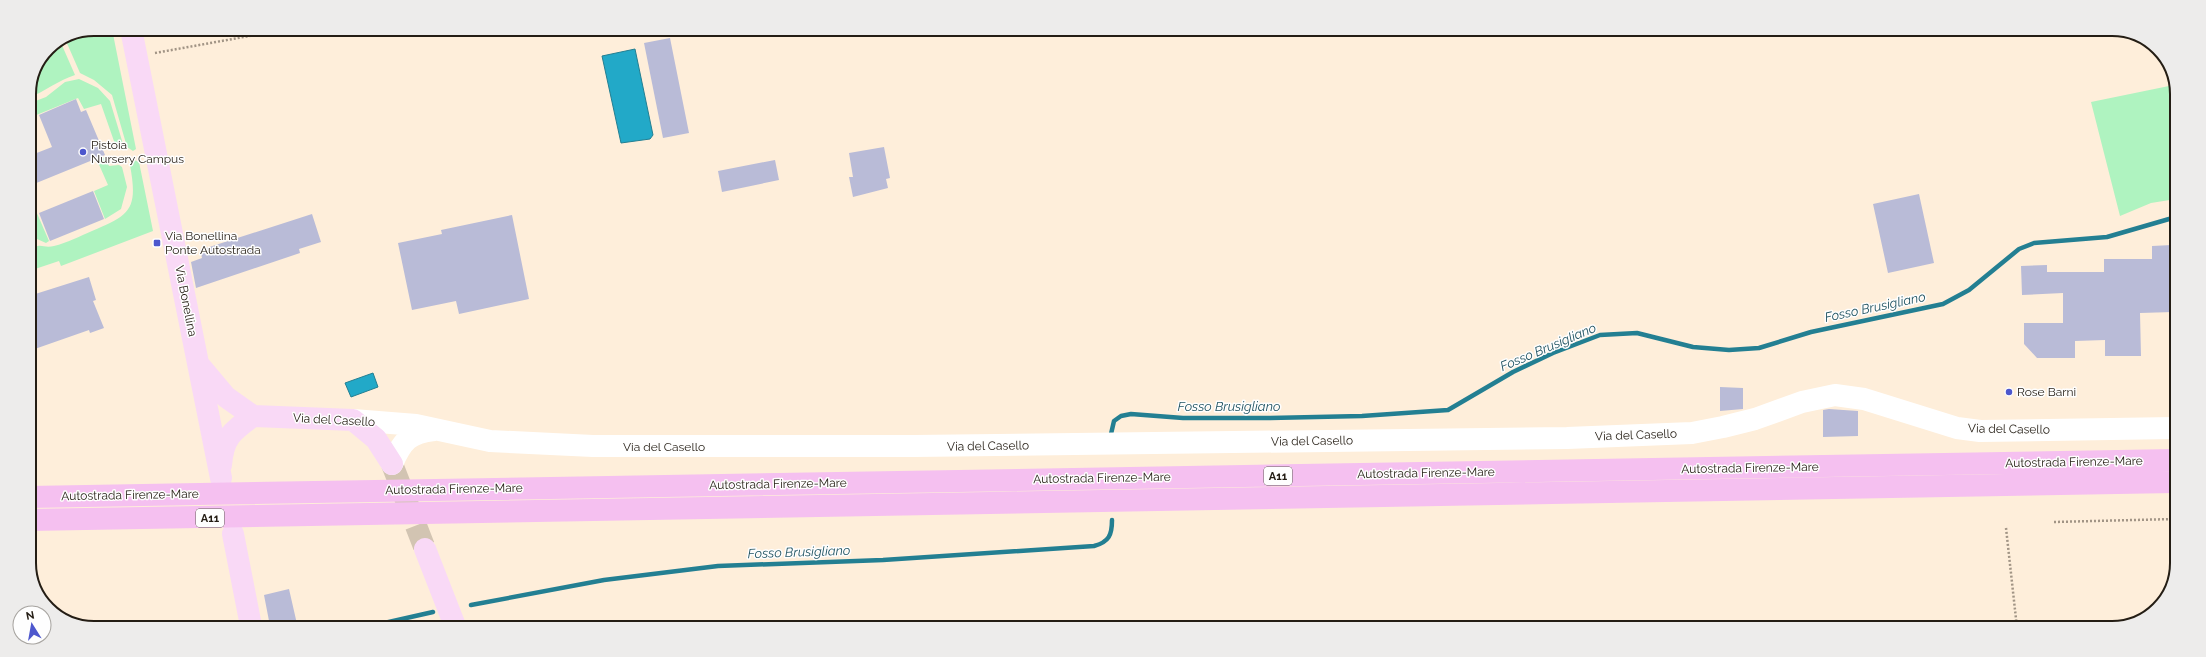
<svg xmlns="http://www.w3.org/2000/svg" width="2206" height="657" font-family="Raleway,sans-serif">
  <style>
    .green { fill: #aff3c0 }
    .water { fill: #22a9c8; stroke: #237f92 }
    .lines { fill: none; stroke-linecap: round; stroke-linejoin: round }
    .stream { stroke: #237f92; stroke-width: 4.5 }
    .building { fill: #b9bbd7 }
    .major-tunnel { stroke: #d2c4b2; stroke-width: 22; stroke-dasharray: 22 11; stroke-linecap: butt }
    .path { stroke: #a19485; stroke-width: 2.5; stroke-dasharray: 2 2; stroke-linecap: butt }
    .minor { stroke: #fff; stroke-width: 22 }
    .major { stroke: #f9d9f6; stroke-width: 22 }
    .highway { stroke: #f5c0f0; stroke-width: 22 }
    .poi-dot { fill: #4d57cd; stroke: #fefefe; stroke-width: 1.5 }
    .labels { text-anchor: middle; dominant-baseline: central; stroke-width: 3; stroke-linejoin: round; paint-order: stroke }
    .shield { fill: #fefefe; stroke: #65605a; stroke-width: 1 }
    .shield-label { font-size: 11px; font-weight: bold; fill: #241d14 }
    .poi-label { font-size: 12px; fill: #241d14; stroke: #fefefe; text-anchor: start }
    .street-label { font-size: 12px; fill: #241d14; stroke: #fefefe }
    .water-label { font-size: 13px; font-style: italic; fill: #205361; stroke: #fefefe }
    .rim { fill: none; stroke: #241d14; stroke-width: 2 }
  </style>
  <rect width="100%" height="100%" fill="#feeeda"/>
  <path class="green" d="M 95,29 L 112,29 L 136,149 L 133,151 L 127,147 L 112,95 L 94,80 L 80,73 L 66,41 Z
    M 61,43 L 75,75 C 59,80 45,91 29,98 L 48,48 Z
    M 79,79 L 98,88 L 110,101 L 123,144 L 121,149 L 119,149 L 115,144 L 101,104 L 84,109 L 78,98 L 29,118 L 29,108 L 33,102 L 46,97 L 65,82 Z
    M 2169,86 L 2177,125 L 2176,199 L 2151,203 L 2120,216 L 2091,102 Z
    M 105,157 L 109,166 L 119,165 L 122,167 L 127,187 L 121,209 L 105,219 L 94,191 L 108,185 L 97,160 Z
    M 134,160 L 139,162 L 153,231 L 61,266 L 59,261 L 29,271 L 29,251 C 41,241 42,249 54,246 C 67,243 80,236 92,231 C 131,215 138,209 130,165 Z
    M 36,211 L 49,241 L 46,243 L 37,239 L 29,244 L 29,214 Z"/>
  <path class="water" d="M 635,49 L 653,135 L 650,139 L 621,143 L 602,56 Z
    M 373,373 L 378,387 L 351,397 L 345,383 Z"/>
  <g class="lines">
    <path class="stream" d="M 1111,434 L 1114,421 L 1121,416 L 1131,414 L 1183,418 L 1268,418 L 1362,416 L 1448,410 L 1513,372 L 1553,353 L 1600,335 L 1637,333 L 1693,347 L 1729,350 L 1759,348 L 1811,332 L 1943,304 L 1969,290 L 2019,249 L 2034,243 L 2107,237 L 2176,217
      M 471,605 L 604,580 L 718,566 L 883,560 L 1094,546 C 1109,542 1112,535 1112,520
      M 371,626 L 433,612"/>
  </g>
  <path class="building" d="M 670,38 L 689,133 L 663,138 L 644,43 Z
    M 76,99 L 81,112 L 86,110 L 105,155 L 29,186 L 29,156 L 52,147 L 39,115 Z
    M 884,147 L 890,178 L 886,179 L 888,188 L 853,197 L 849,177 L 853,177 L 849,153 Z
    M 775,160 L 779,180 L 722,192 L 718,171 Z
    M 93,191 L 104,219 L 50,241 L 39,213 Z
    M 1919,194 L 1934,263 L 1888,273 L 1873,204 Z
    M 312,214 L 321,242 L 299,249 L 300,253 L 196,288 L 191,262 L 202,258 L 200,250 Z
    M 512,215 L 529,299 L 459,314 L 456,301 L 412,310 L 398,243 L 442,234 L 441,230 Z
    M 2172,245 L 2173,312 L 2140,313 L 2141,356 L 2105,356 L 2105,340 L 2075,341 L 2075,358 L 2037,358 L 2024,344 L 2024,323 L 2063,323 L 2063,293 L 2022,295 L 2021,266 L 2047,265 L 2047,272 L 2104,272 L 2104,259 L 2152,259 L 2152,246 Z
    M 89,277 L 96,300 L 93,301 L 104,328 L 90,333 L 89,330 L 29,351 L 29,336 L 34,334 L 29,321 L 29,296 Z
    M 1720,387 L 1743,388 L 1743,409 L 1720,411 Z
    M 1829,409 L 1858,411 L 1858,436 L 1823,437 L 1823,410 Z
    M 289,589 L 297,624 L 270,626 L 264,595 Z"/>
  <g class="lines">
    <path class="major-tunnel" d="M 392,464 L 425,549"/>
    <path class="path" d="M 155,53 L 288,29
      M 2054,522 L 2175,519
      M 2006,528 L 2017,628"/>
    <path class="minor" d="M 353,420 L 416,425 L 490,441 L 593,446 L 914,446 L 1567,438 L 1692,433 L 1723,427 L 1755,419 L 1802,402 L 1835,395 L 1864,399 L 1957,428 L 1980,431 L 2175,428
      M 392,464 C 402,441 409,433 434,430"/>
    <path class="major" d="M 131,29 L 221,478
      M 200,366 L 226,397 L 253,416 L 353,420 L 376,439 L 392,464
      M 221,465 C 223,438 232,431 253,416
      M 233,534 L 251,626
      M 425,549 L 455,626"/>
    <path class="highway" d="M 29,497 L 2175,460
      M 29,520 L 2175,482"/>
  </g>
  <g class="poi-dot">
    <circle cx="83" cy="152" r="4"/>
    <rect x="153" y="239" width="8" height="8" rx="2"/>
    <circle cx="2009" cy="392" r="4"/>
  </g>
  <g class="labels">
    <g class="shield">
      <rect x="1264" y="467" width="28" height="18" rx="3"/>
      <rect x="196" y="509" width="28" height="18" rx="3"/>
    </g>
    <g class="shield-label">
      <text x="1278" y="476">A11</text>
      <text x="210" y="518">A11</text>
    </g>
    <g class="poi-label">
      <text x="91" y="145">Pistoia<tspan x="91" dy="14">Nursery Campus</tspan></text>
      <text x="165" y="236">Via Bonellina<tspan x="165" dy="14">Ponte Autostrada</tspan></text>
      <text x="2017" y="392">Rose Barni</text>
    </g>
    <g class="street-label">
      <text transform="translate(186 301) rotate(79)">Via Bonellina</text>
      <text transform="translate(334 420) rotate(3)">Via del Casello</text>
      <text transform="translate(2009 429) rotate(1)">Via del Casello</text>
      <text transform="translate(1636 435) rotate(-2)">Via del Casello</text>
      <text transform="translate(1312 441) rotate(-1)">Via del Casello</text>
      <text transform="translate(988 446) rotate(-1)">Via del Casello</text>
      <text x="664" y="447">Via del Casello</text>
      <text transform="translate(2074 462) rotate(-1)">Autostrada Firenze-Mare</text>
      <text transform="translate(1750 468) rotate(-1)">Autostrada Firenze-Mare</text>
      <text transform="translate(1426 473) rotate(-1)">Autostrada Firenze-Mare</text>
      <text transform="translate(1102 478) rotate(-1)">Autostrada Firenze-Mare</text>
      <text transform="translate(778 484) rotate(-1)">Autostrada Firenze-Mare</text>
      <text transform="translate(454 489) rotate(-1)">Autostrada Firenze-Mare</text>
      <text transform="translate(130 495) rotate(-1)">Autostrada Firenze-Mare</text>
    </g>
    <g class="water-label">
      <text transform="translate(1875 307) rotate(-12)">Fosso Brusigliano</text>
      <text transform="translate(1548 347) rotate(-23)">Fosso Brusigliano</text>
      <text x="1229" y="406">Fosso Brusigliano</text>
      <text transform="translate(799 552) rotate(-2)">Fosso Brusigliano</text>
    </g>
  </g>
  <path d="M0 0H2206V657H0ZM94 36H2112A58 58 0 0 1 2170 94V563A58 58 0 0 1 2112 621H94A58 58 0 0 1 36 563V94A58 58 0 0 1 94 36Z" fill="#edeceb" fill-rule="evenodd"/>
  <path class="rim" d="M94 36H2112A58 58 0 0 1 2170 94V563A58 58 0 0 1 2112 621H94A58 58 0 0 1 36 563V94A58 58 0 0 1 94 36Z"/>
  <g transform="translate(32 625) rotate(349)"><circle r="19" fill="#fefefe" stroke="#a7a4a0"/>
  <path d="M0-3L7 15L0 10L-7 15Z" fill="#4d57cd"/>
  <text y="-6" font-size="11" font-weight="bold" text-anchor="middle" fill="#241d14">N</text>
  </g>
</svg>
